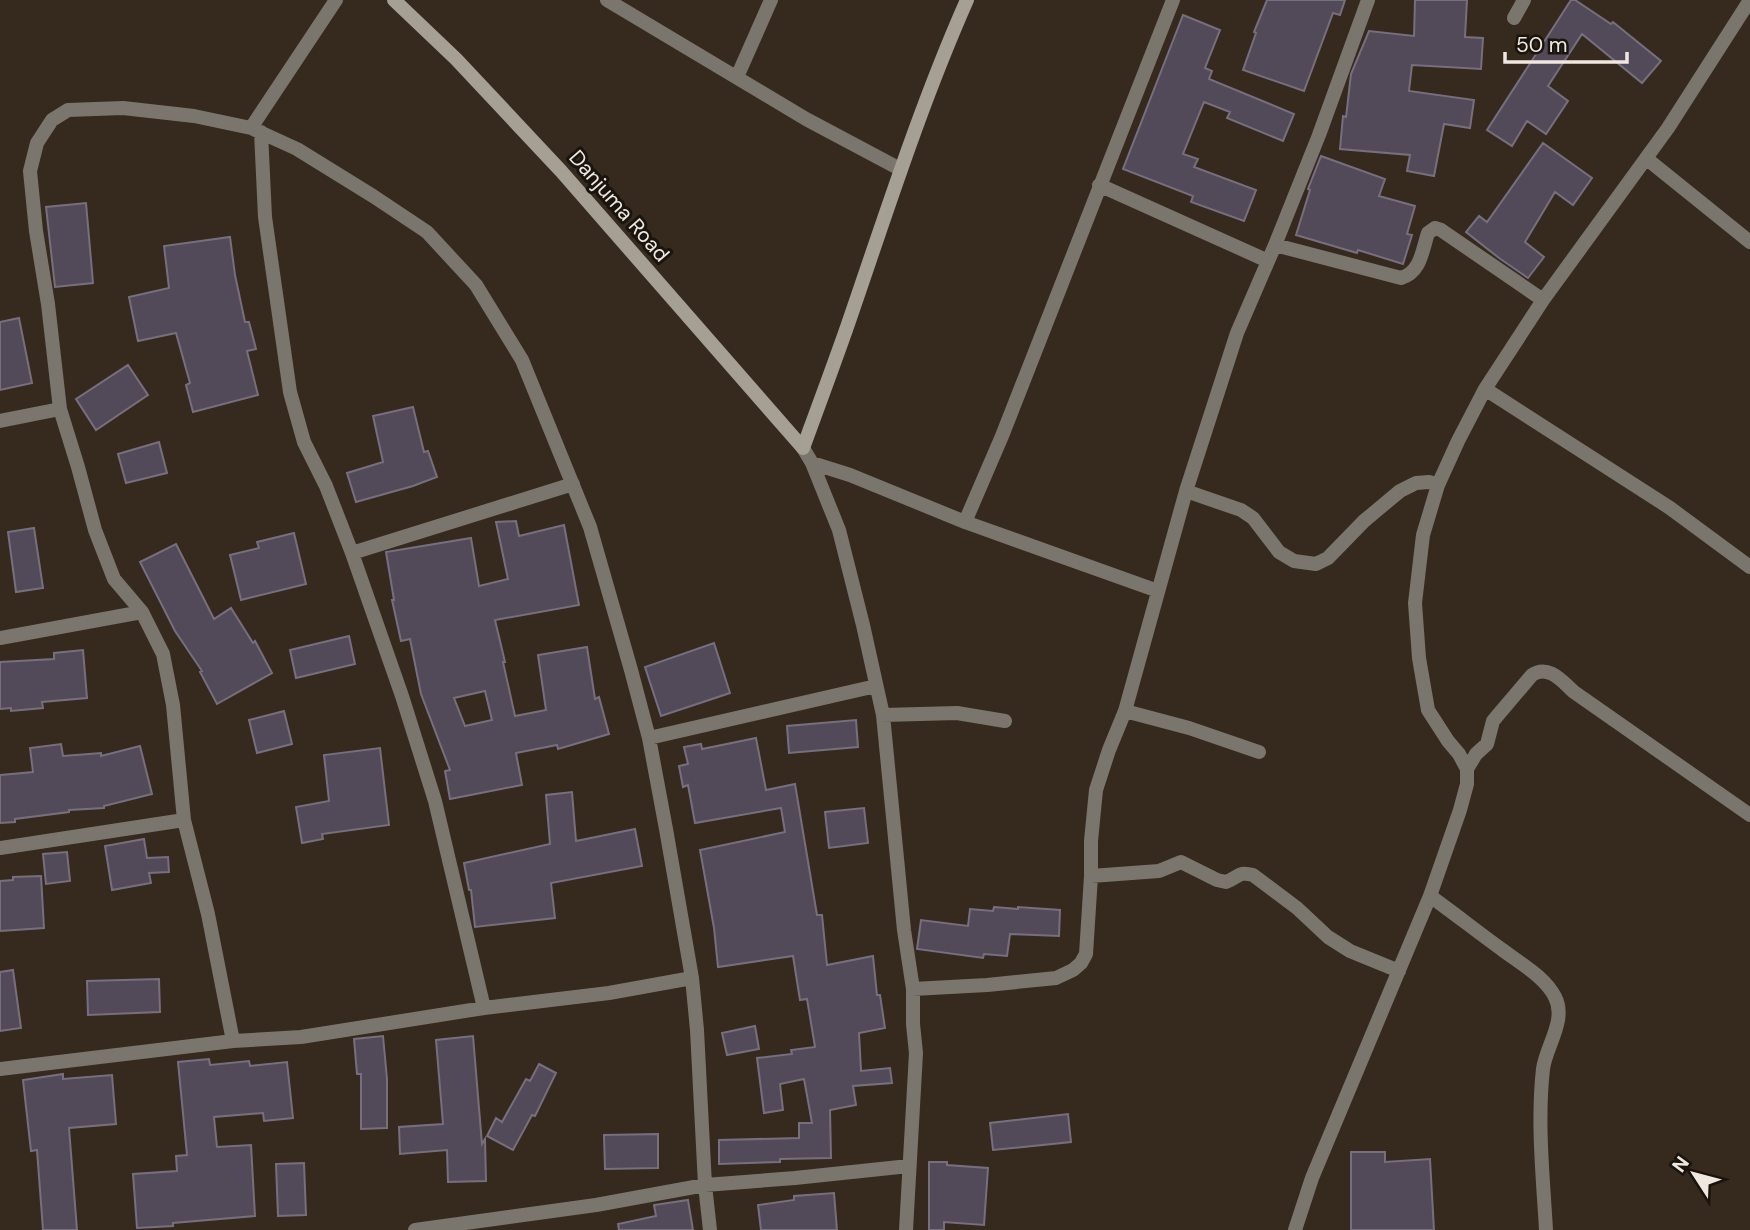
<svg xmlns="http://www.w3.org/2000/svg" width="1750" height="1230" font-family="'DM Sans',sans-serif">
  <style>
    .building { fill: #534a59; stroke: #776e7e; stroke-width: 2; fill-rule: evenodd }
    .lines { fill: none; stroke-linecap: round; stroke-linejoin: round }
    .street { stroke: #7a766e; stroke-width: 14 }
    .secondary { stroke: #a69f93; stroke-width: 14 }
    .labels { text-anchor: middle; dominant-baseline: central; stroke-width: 6; stroke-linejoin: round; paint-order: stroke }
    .street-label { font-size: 21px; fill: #f0e8e0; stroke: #19140e }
  </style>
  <rect width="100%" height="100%" fill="#352a1d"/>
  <path class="building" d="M 1267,0 L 1345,0 L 1340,15 L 1333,13 L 1304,91 L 1243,70 L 1256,33 L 1254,32 Z
    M 1415,0 L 1467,0 L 1465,37 L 1483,38 L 1481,69 L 1412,65 L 1409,91 L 1474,100 L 1470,128 L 1444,124 L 1434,176 L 1407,171 L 1410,155 L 1340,149 L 1343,116 L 1346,117 L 1351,74 L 1369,31 L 1414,36 Z
    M 1571,0 L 1575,0 L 1611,24 L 1613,22 L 1661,61 L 1642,83 L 1582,34 L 1548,86 L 1568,101 L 1546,134 L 1527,121 L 1512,146 L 1487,130 Z
    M 1183,15 L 1220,30 L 1205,68 L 1212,71 L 1209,79 L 1294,114 L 1283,141 L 1227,118 L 1230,112 L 1204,102 L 1183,154 L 1198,159 L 1194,167 L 1256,190 L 1244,221 L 1191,202 L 1193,196 L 1123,169 Z
    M 1543,143 L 1592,178 L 1573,205 L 1555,192 L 1525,242 L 1544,257 L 1528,278 L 1499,258 L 1466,232 L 1479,216 L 1487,222 Z
    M 1321,156 L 1385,179 L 1379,196 L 1415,206 L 1407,234 L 1412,235 L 1403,264 L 1358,250 L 1357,253 L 1296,235 L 1310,190 L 1308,189 Z
    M 86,203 L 93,283 L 55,287 L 46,207 Z
    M 230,237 L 235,275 L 245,322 L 249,322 L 256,349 L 247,351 L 258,395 L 193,412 L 186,385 L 190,383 L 176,333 L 138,341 L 129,297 L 169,288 L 164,246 Z
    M 19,318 L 32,383 L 0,390 L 0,322 Z
    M 128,365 L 148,395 L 96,430 L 76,399 Z
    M 413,407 L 424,452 L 428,451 L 437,477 L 413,486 L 356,502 L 347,473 L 383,462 L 373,416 Z
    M 159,442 L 167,473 L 126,483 L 118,454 Z
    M 516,521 L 519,536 L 564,525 L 579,605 L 495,620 L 505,662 L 503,662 L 515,716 L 546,710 L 538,655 L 587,647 L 595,699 L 599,697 L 609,734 L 558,749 L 557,745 L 516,753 L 522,785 L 450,799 L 445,771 L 450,770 L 421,694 L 410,639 L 401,641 L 392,600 L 394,600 L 386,552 L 471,538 L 479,586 L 508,579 L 496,522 ZM 485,691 L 492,720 L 465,726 L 454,698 Z
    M 34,528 L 43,588 L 16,592 L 8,532 Z
    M 294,533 L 306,584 L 241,600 L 230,555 L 259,548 L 257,542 Z
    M 176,544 L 214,619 L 231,608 L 253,643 L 255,641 L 272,673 L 217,704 L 200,672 L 202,671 L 175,631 L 140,562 Z
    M 349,636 L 355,664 L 296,678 L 290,650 Z
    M 714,643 L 730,693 L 661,716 L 645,667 Z
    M 83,650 L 87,698 L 42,702 L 43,708 L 11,711 L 11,708 L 0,709 L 0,662 L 54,659 L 54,653 Z
    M 284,711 L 292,744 L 257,753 L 249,720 Z
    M 856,720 L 858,747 L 789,753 L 787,726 Z
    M 756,738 L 766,790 L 795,784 L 817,915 L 822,915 L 827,965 L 873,956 L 877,995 L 880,995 L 885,1028 L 859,1033 L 861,1071 L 890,1068 L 892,1083 L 853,1086 L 856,1105 L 830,1110 L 831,1158 L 780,1159 L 780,1162 L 719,1164 L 719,1140 L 799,1138 L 799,1123 L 812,1123 L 804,1079 L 780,1084 L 783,1110 L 764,1113 L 757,1058 L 792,1054 L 791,1050 L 815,1047 L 807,999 L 800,1000 L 793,956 L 718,967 L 714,928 L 700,850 L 785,832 L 781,808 L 695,823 L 688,785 L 683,787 L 679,766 L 688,764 L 684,747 L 701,744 L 702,749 Z
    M 61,744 L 63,756 L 101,753 L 101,756 L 140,746 L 152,794 L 104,806 L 104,808 L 69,810 L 69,812 L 15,819 L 15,822 L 0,823 L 0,775 L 33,772 L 30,748 Z
    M 380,748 L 389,825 L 322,834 L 323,839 L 302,843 L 296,807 L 329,801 L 324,755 Z
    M 572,792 L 576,841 L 635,829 L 642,866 L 551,883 L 555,918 L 475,927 L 471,890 L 469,890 L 464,863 L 550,844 L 546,795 Z
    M 864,808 L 868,843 L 829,848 L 825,812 Z
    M 144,839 L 147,858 L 168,857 L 169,872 L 149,873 L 151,883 L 112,890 L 105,846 Z
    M 67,852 L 70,881 L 46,884 L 43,854 Z
    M 41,876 L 44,928 L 0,931 L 0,881 L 13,880 L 13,877 Z
    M 994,907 L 1018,909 L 1018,907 L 1060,910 L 1059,936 L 1010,934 L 1007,956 L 984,954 L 983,958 L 917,949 L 921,920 L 968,926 L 970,909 L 993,911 Z
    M 13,970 L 21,1028 L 0,1031 L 0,972 Z
    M 159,979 L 160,1012 L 88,1015 L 87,981 Z
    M 755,1026 L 759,1049 L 727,1055 L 722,1033 Z
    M 383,1036 L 387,1079 L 387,1128 L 361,1129 L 361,1074 L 357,1074 L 354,1039 Z
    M 473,1036 L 482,1144 L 485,1139 L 486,1181 L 448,1182 L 447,1150 L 400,1154 L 399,1127 L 443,1124 L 436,1040 Z
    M 209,1059 L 210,1065 L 249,1061 L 250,1066 L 287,1062 L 293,1118 L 264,1121 L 263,1113 L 214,1117 L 217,1147 L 251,1145 L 255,1216 L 173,1223 L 173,1226 L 137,1228 L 133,1174 L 177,1171 L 176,1156 L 187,1155 L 178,1062 Z
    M 539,1064 L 556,1073 L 535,1116 L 532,1115 L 513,1150 L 487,1136 L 496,1118 L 502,1122 L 526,1079 L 530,1081 Z
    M 63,1074 L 63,1079 L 112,1075 L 116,1124 L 69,1128 L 77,1230 L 43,1230 L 37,1150 L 31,1151 L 23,1080 Z
    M 1068,1114 L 1071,1142 L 993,1150 L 990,1123 Z
    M 658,1134 L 658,1168 L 605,1169 L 604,1135 Z
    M 1351,1152 L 1385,1152 L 1385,1162 L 1430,1159 L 1434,1230 L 1351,1230 Z
    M 929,1162 L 947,1162 L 947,1165 L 988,1168 L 984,1225 L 944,1222 L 944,1230 L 929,1230 Z
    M 304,1163 L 306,1215 L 278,1216 L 276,1164 Z
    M 834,1193 L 837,1230 L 761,1230 L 758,1205 L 794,1200 L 794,1196 Z
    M 688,1200 L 693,1230 L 619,1230 L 618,1224 L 656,1216 L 654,1205 Z"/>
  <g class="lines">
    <path class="street" d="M 607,0 L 806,119 L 900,169
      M 1514,18 L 1524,0
      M 737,77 L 771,0
      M 251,128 L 336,0
      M 261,132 L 265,217 L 290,392 L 304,442 L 326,486 L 352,553 L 402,696 L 435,801 L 484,1008
      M 1647,159 L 1750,242
      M 1099,185 L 1268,261
      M 1275,245 L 1401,278 C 1421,272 1422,251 1428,233 L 1435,228 L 1441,230 L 1543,300
      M 1485,389 L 1670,508 L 1750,567
      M 0,421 L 60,409
      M 803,448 L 812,463 L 839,530 L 863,625 L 883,715 L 904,930 L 913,989 L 913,1024 L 916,1053 L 906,1230
      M 812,463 L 850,475 L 965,522 L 1158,591
      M 1186,491 L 1241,510 L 1253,518 L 1279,552 L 1294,561 L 1316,564 L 1328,558 L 1364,521 L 1400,491 L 1416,483 L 1429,482 L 1438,485
      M 965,522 L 1002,436 L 1173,0
      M 352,553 L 573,484
      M 0,638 L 142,612
      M 1125,711 L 1189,728 L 1259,752
      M 883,715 L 957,713 L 1005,721
      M 649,738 L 876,686
      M 1467,769 L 1476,754 L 1487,744 L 1493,721 L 1498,715 L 1532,675 C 1548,664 1562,681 1574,692 L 1750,815
      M 0,848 L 184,820
      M 1091,876 L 1159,871 L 1181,862 L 1217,880 L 1226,882 C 1239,877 1238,871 1253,875 L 1297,908 L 1328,937 L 1350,951 L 1399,971
      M 1430,896 C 1455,914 1479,933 1504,951 C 1521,964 1545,977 1555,997 C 1567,1020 1546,1046 1543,1069 C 1537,1122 1543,1177 1546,1230
      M 913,989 L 987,985 L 1056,978 L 1073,970 L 1081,963 L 1086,954 L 1091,876 L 1091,841 L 1096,790 L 1109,750 L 1125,711 L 1186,491 L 1237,333 L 1275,245 L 1319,135 L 1368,0
      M 233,1041 L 208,914 L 184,820 L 173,705 L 163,654 L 142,612 L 114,579 L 95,530 L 78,467 L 60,409 L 48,304 L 36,231 L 30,171 L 37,143 L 52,120 L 68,110 L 123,108 L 194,116 L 251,128 L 297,149 L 373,196 L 427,232 L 476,285 L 522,360 L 590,527 L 631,670 L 649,738 L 666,829 L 692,978 L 697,1030 L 705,1185 L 710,1230
      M 0,1069 L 233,1041 L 301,1037 L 484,1008 L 609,993 L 692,978
      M 415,1230 L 596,1205 L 705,1185 L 795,1178 L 909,1166
      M 1295,1230 L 1312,1178 L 1430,896 L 1460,810 L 1467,784 L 1467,769 L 1459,754 L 1448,741 L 1428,710 L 1419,658 L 1415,603 L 1423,535 L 1438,485 L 1458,441 L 1485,389 L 1543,300 L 1668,128 L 1750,0"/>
    <path class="secondary" d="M 394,0 L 456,59 L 561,171 L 803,448 C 818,407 833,367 847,327 C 885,217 920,106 967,0"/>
  </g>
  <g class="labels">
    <g class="street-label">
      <text transform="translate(619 206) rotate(49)">Danjuma Road</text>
    </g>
  </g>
  <g transform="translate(1694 1174) rotate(306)" stroke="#19140e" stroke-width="5" paint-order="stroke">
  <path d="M0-5L12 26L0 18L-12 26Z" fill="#f0e8e0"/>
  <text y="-10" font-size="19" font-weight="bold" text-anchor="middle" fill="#f0e8e0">N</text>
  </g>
  <path d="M1505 52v10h122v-10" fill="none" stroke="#f0e8e0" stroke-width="3.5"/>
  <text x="1516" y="52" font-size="21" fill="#f0e8e0" stroke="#19140e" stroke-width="5" paint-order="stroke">50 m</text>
</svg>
